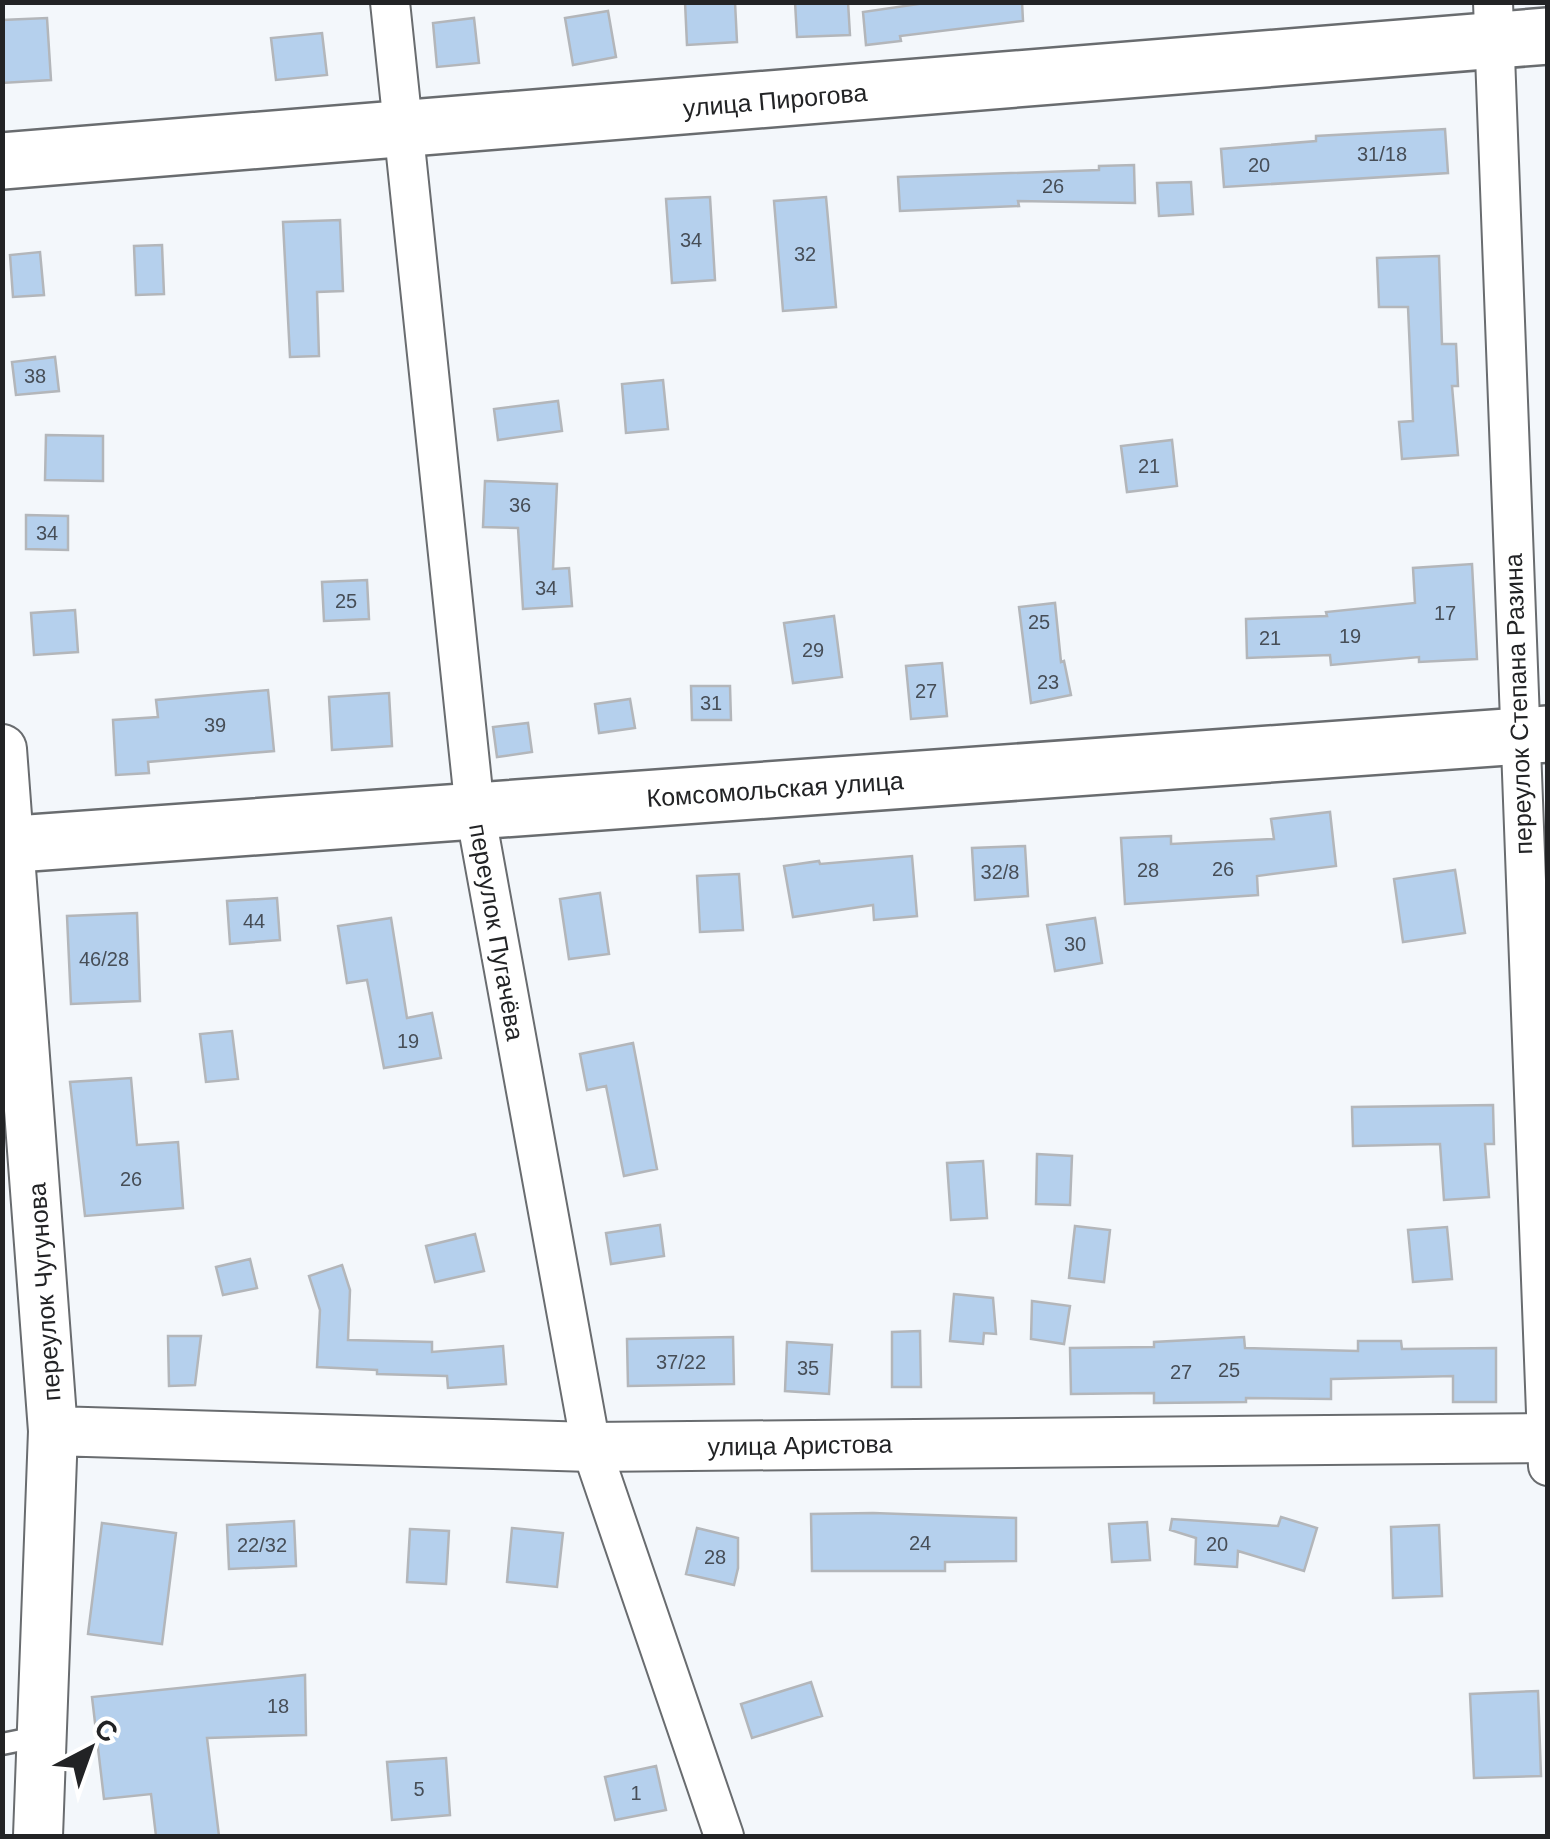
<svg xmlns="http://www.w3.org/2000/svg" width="1550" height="1839" font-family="Helvetica,sans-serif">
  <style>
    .building { fill: #b5d0ed; stroke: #b3b6ba; stroke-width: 2.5 }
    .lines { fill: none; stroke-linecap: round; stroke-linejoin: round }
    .service-casing { stroke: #696c6f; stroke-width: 25 }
    .minor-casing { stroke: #696c6f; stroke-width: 42 }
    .tertiary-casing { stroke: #696c6f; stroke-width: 52 }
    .secondary-casing { stroke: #696c6f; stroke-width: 60 }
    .service { stroke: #fff; stroke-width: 20 }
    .minor { stroke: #fff; stroke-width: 38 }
    .tertiary { stroke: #fff; stroke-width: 48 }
    .secondary { stroke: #fff; stroke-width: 55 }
    .labels { text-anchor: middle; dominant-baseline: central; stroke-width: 9; stroke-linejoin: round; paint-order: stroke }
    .number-label { font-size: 20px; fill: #474e57 }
    .street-label { font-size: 25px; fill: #222325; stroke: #fff }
  </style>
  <rect width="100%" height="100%" fill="#f3f7fb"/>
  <path class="building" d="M 685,2 L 735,2 L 737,42 L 687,45 Z
    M 795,2 L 848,2 L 850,35 L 797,37 Z
    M 932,2 L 1022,2 L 1023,21 L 900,36 L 901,41 L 866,45 L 863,12 Z
    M 608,11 L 616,57 L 573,65 L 565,18 Z
    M 47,18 L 51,80 L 2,83 L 2,20 Z
    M 474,18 L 479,63 L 437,67 L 433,23 Z
    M 322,33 L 327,75 L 276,80 L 271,38 Z
    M 1445,129 L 1448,173 L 1224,187 L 1221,149 L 1316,141 L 1316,136 Z
    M 1134,165 L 1135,203 L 1018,201 L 1019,206 L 900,211 L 898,177 L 1099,170 L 1099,166 Z
    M 1191,182 L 1193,214 L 1159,216 L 1157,183 Z
    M 710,197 L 715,280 L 672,283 L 666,199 Z
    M 826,197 L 836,307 L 783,311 L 774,201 Z
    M 340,220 L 343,291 L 317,292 L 319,356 L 290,357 L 283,222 Z
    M 162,245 L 164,294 L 136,295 L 134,246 Z
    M 40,252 L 44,295 L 13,297 L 10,255 Z
    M 1439,256 L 1442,344 L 1456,344 L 1458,386 L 1452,386 L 1458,455 L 1402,459 L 1399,422 L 1413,421 L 1408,307 L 1379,307 L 1377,258 Z
    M 55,357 L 59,391 L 16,395 L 12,362 Z
    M 663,380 L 668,429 L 626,433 L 622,384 Z
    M 558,401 L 562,431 L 498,440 L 494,409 Z
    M 46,435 L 103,436 L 103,481 L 45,480 Z
    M 1172,440 L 1177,486 L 1127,492 L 1121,446 Z
    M 485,481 L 557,484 L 553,569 L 569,568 L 572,606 L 523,609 L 518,528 L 483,527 Z
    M 26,515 L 68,516 L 68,550 L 26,549 Z
    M 1472,564 L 1477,659 L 1419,662 L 1419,657 L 1331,665 L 1330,655 L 1247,658 L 1246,619 L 1327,616 L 1326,612 L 1415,603 L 1413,568 Z
    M 367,580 L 369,619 L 324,621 L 322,582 Z
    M 1055,603 L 1061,662 L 1064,661 L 1071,695 L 1031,703 L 1019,607 Z
    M 75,610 L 78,652 L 34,655 L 31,613 Z
    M 834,616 L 842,677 L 793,683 L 784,623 Z
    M 942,663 L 947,716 L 911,719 L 906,666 Z
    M 691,686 L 730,686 L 731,720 L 692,720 Z
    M 268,690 L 274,751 L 148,762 L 149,773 L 116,775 L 113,720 L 158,717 L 156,700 Z
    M 389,693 L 392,746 L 332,750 L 329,697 Z
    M 630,699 L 635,728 L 599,733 L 595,704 Z
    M 528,723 L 532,752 L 497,757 L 493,727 Z
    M 1330,812 L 1336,866 L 1257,876 L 1258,895 L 1125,904 L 1121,838 L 1171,836 L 1171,844 L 1274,839 L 1271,819 Z
    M 1025,846 L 1028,896 L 975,900 L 972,848 Z
    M 912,856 L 917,916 L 874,920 L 873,905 L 793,917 L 784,866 L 819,861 L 820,864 Z
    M 1455,870 L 1465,933 L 1403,942 L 1394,879 Z
    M 739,874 L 743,930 L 700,932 L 697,876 Z
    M 600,893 L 609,954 L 569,959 L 560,899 Z
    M 277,898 L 280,940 L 230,944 L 227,901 Z
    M 137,913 L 140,1001 L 71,1004 L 67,916 Z
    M 391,918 L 407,1018 L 432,1013 L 441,1058 L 384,1068 L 367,980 L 347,983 L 338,926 Z
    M 1095,918 L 1102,963 L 1055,971 L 1047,925 Z
    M 232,1031 L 238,1079 L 206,1082 L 200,1034 Z
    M 633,1043 L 657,1169 L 624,1176 L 606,1086 L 587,1090 L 580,1054 Z
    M 131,1078 L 137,1145 L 178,1142 L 183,1208 L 85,1216 L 70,1082 Z
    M 1493,1105 L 1494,1144 L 1485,1144 L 1489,1197 L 1444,1200 L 1440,1144 L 1353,1146 L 1352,1107 Z
    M 1037,1154 L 1072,1156 L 1070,1205 L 1036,1204 Z
    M 983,1161 L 987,1218 L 951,1220 L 947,1163 Z
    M 660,1225 L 664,1256 L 611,1264 L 606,1233 Z
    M 1075,1226 L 1110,1230 L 1104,1282 L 1069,1278 Z
    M 1447,1227 L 1452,1279 L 1413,1282 L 1408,1230 Z
    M 475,1234 L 484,1271 L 435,1282 L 426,1246 Z
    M 250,1259 L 257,1288 L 223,1295 L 216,1267 Z
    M 342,1265 L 350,1290 L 348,1340 L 432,1342 L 432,1352 L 503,1346 L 506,1384 L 448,1388 L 447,1376 L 377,1374 L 377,1370 L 317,1367 L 320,1310 L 309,1276 Z
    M 954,1294 L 993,1298 L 996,1334 L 984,1333 L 983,1344 L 950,1341 Z
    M 1032,1301 L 1070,1306 L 1064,1344 L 1031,1339 Z
    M 920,1331 L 921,1387 L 892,1387 L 892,1332 Z
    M 168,1336 L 201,1336 L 195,1385 L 169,1386 Z
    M 733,1337 L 734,1384 L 628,1386 L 627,1339 Z
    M 1244,1337 L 1245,1348 L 1358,1351 L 1358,1341 L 1401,1341 L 1402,1349 L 1496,1348 L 1496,1402 L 1453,1402 L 1453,1376 L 1331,1379 L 1331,1399 L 1246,1398 L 1246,1402 L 1154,1403 L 1154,1393 L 1071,1394 L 1070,1348 L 1154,1347 L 1154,1342 Z
    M 787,1342 L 832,1345 L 829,1394 L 785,1391 Z
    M 873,1513 L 1016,1518 L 1016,1561 L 945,1562 L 945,1571 L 812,1571 L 811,1514 Z
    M 1281,1517 L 1317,1528 L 1304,1571 L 1238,1551 L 1237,1567 L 1195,1564 L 1196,1538 L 1170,1530 L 1172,1519 L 1278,1526 Z
    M 294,1521 L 296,1566 L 229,1569 L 227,1525 Z
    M 1147,1522 L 1150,1560 L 1112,1562 L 1109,1524 Z
    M 102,1523 L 176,1533 L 162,1644 L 88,1634 Z
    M 1439,1525 L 1442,1596 L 1393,1598 L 1391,1527 Z
    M 512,1528 L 563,1533 L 557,1587 L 507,1582 Z
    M 697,1528 L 738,1538 L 738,1568 L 734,1585 L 686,1574 Z
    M 410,1529 L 449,1531 L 446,1584 L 407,1582 Z
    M 305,1675 L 306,1735 L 207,1738 L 219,1836 L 156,1836 L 151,1794 L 104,1799 L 92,1697 Z
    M 811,1682 L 822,1716 L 752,1738 L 741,1704 Z
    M 1538,1691 L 1541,1776 L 1474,1778 L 1470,1694 Z
    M 446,1758 L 450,1815 L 392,1820 L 387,1762 Z
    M 656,1766 L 666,1810 L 615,1820 L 605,1777 Z"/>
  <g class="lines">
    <defs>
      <path id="service" d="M 2,1744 L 42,1736"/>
      <path id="minor" d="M 390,2 L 475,811 L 591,1447 L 724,1836
        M 1493,2 L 1548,1466"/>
      <path id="tertiary" d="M 2,749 L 53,1431 L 38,1836
        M 53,1431 L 591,1447 L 1548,1438"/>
      <path id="secondary" d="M 2,161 L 1548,36
        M 2,845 L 1548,734"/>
    </defs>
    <use href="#service" class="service-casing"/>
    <use href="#minor" class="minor-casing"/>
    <use href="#tertiary" class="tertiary-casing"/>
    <use href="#secondary" class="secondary-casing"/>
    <use href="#service" class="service"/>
    <use href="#minor" class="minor"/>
    <use href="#tertiary" class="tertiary"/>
    <use href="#secondary" class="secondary"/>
  </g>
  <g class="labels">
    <g class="number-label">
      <text x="1382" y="154">31/18</text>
      <text x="1259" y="165">20</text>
      <text x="1053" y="186">26</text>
      <text x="691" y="240">34</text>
      <text x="805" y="254">32</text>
      <text x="35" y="376">38</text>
      <text x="1149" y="466">21</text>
      <text x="520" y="505">36</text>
      <text x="47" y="533">34</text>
      <text x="546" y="588">34</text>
      <text x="346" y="601">25</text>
      <text x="1445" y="613">17</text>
      <text x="1039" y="622">25</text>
      <text x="1350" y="636">19</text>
      <text x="1270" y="638">21</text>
      <text x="813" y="650">29</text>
      <text x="1048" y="682">23</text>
      <text x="926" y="691">27</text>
      <text x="711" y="703">31</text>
      <text x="215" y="725">39</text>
      <text x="1223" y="869">26</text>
      <text x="1148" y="870">28</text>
      <text x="1000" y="872">32/8</text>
      <text x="254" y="921">44</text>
      <text x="1075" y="944">30</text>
      <text x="104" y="959">46/28</text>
      <text x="408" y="1041">19</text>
      <text x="131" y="1179">26</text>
      <text x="681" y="1362">37/22</text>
      <text x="808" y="1368">35</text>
      <text x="1229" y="1370">25</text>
      <text x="1181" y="1372">27</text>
      <text x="920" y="1543">24</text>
      <text x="1217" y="1544">20</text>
      <text x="262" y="1545">22/32</text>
      <text x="715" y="1557">28</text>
      <text x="278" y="1706">18</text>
      <text x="419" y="1789">5</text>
      <text x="636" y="1793">1</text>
    </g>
    <g class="street-label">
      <text transform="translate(775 100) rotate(-5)">улица Пирогова</text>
      <text transform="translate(1518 704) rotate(-92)">переулок Степана Разина</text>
      <text transform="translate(775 789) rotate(-4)">Комсомольская улица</text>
      <text transform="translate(497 932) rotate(80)">переулок Пугачёва</text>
      <text transform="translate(44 1292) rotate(-94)">переулок Чугунова</text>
      <text transform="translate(800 1445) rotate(-1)">улица Аристова</text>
    </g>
  </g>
  <rect width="1550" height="1839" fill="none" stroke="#222325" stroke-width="10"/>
  <g transform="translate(90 1749) rotate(41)" stroke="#ffffff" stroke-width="8" paint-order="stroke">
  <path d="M0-8L18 38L0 25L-18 38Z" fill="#222325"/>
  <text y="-15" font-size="28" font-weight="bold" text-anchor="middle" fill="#222325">С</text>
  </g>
</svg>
